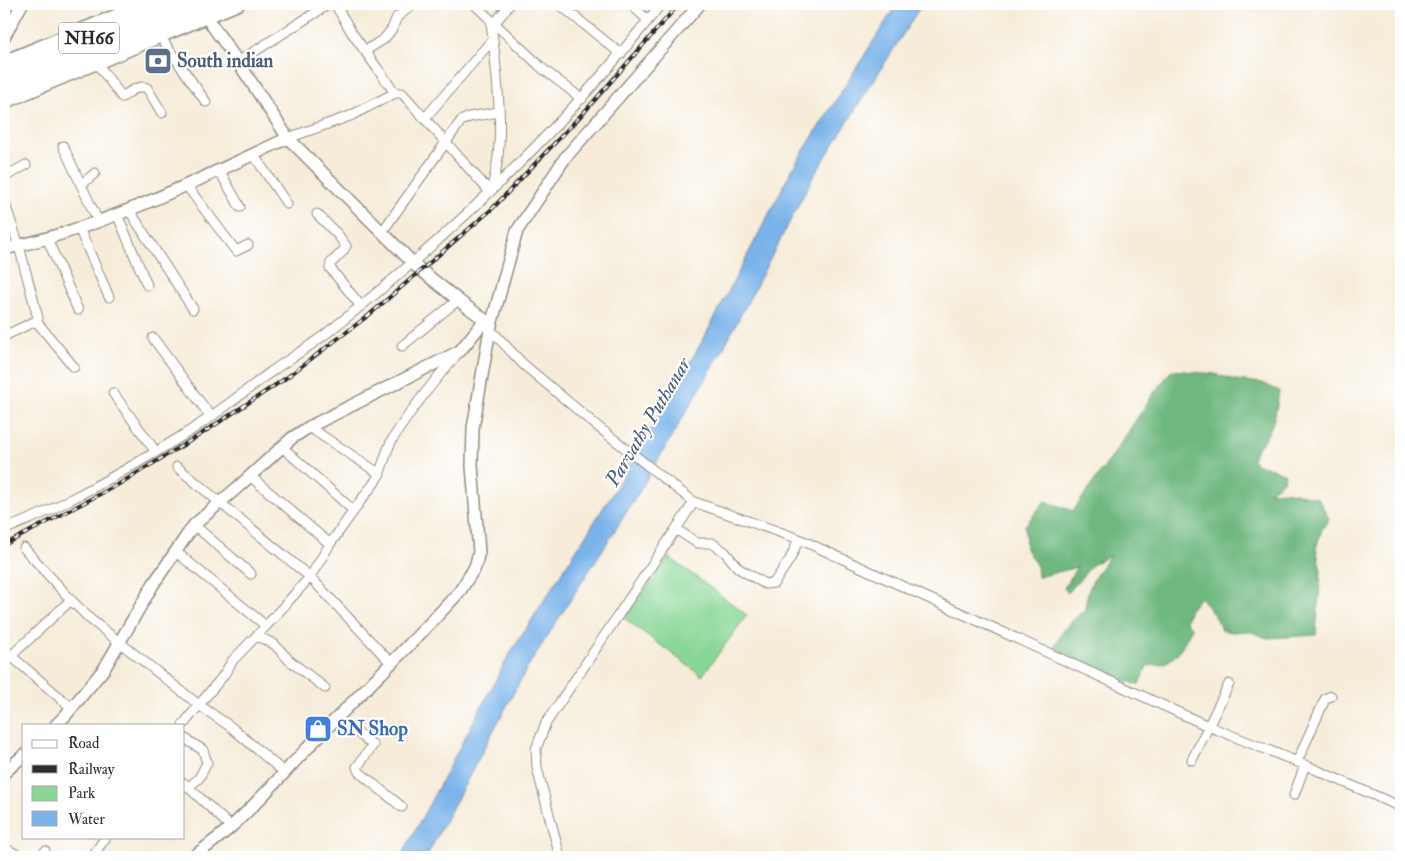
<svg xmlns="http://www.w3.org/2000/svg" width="1405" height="861" font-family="'IM FELL Double Pica',serif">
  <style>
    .green { fill: #89d796; stroke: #5a8160 }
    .forest { fill: #6eb87f; stroke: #4c7255 }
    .water { fill: #79b3ea; stroke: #526f8a }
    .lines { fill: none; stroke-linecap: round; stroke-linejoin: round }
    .street-casing { stroke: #908c82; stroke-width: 11 }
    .secondary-casing { stroke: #908c82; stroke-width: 14 }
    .highway-casing { stroke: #908c82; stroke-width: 18 }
    .street { stroke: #fff; stroke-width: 9 }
    .secondary { stroke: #fff; stroke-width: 11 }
    .highway { stroke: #fff; stroke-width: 15 }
    .rail-casing { stroke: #2b2b2b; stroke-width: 4 }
    .rail { stroke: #fff; stroke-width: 2; stroke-dasharray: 5.5; stroke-linecap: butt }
    .labels { text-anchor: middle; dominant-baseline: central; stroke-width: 4.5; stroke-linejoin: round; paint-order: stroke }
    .shield { fill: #fff; stroke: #6b6b6b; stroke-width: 1 }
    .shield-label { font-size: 18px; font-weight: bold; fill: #2b2b2b }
    .service-label { font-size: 19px; font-weight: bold; fill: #4e5e75; stroke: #fff; text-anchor: start }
    .shop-label { font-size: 19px; font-weight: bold; fill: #366cbe; stroke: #fff; text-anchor: start }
    .water-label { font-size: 20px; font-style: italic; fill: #465b6e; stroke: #fff }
  </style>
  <rect width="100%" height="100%" fill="#fff"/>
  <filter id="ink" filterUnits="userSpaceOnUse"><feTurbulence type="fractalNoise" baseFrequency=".02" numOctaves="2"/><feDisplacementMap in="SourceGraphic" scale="10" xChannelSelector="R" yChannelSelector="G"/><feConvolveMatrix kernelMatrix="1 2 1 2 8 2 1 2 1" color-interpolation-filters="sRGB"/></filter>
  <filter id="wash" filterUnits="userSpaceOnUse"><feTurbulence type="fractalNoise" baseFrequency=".0096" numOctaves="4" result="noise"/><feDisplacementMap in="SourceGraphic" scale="20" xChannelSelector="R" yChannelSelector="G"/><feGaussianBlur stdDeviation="1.12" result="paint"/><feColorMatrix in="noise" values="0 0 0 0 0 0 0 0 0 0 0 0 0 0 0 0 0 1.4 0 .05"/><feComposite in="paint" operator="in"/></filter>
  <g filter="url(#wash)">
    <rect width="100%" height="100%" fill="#f6ecd9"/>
    <path class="green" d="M 669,557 L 747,615 L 702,676 L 624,618 Z"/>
    <path class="forest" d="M 1172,370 L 1215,374 L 1235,380 L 1262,383 L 1279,391 C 1277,406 1275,422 1267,435 C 1262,444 1255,449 1252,459 L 1258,465 L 1266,466 L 1285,474 L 1283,481 L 1269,492 L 1285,491 L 1318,498 L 1329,519 L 1322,529 L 1316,548 L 1321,571 L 1316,635 L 1267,638 L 1249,631 L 1232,632 L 1221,630 L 1217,619 L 1200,597 L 1189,611 L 1186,622 L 1192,628 C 1179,651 1176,665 1147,666 L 1139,685 L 1123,680 L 1111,672 L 1084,664 L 1054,648 L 1064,629 L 1085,609 C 1088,583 1096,575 1110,555 L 1093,564 L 1068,593 L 1064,588 L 1077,567 L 1038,577 L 1037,566 L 1026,549 L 1025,526 L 1045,501 L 1073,511 L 1111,458 L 1153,394 Z"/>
    <path class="water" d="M 897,4 L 922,4 L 813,177 L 722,351 L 635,499 L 527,668 L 426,857 L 401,857 L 508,657 L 616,488 L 703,340 L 794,166 Z"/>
  </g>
  <g filter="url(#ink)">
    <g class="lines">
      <defs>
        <path id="street" d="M 335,4 L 352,33 L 395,93
          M 474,4 L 543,69 L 582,99
          M 559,4 L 621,54
          M 630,4 L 648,20
          M 494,24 L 510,4
          M 161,38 L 206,102
          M 365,51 L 384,39 L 392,29 L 397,17 L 414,4
          M 96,62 L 122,97 C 130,92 139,84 147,88 L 162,113
          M 238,62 L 329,4
          M 425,118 L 493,39
          M 288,138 L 350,116 L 395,93 L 402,93 L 490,192 C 508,144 496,72 491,21
          M 63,146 L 98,221
          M 253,154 L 287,204
          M 219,170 L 240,207
          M 4,177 L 26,165
          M 81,185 L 95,173
          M 186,185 L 236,251 L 248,245
          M 4,201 L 19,246 L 38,318 L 36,321 L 4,336
          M 129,210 L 193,309
          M 117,214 L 147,285
          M 317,214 L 338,235 L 346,246 L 343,251 L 331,263 L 330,268 L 360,305
          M 79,228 L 109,297
          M 382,232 L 461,121 L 469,117 L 499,112
          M 47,238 L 78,310
          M 36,321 L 74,367
          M 490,329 L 523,364 L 597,426 L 694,502 L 799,539 L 1208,726 L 1305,765 L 1401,807
          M 153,338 L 211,417
          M 402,346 L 458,300
          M 113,393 L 156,452
          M 309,427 L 380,474
          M 282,447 L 354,511
          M 177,467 L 310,577 L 391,663
          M 250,476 L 330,544
          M 194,525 L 251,574
          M 676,529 L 697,543 L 712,543 L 725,552 L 738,568 L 765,584 L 774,583 L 790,559 L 799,539
          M 4,530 C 22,522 41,515 58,506 C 101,484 144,460 185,434 C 214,416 240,395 268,374 C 287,360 308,348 327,333 C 451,236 564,127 661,4
          M 24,548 L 71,600 L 90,619 L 199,705 L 183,725
          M 175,551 L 266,626
          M 257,636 L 274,644 L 289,660 L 325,688
          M 4,650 L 72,708
          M 11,656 L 71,600
          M 349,726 L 373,745 L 357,767 L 359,772 L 402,807
          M 184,738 L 203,750 L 207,763 L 199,778 L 189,787
          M 1192,760 L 1229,684
          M 1297,762 L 1325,699 L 1331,696
          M 285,773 L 231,727 L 199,705 L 223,676 L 233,660 L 266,626 L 310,577 L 330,544 L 367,492 C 383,476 382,459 392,440 C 411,409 434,381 458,353
          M 184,783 L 231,827
          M 1294,795 L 1305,765
          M 4,848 L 22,857
          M 42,857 L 45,851
          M 92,857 L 106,837
          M 560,857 L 537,768 L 536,749 L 546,723 L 694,502"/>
        <path id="secondary" d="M 207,18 L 238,62 L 288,138 L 417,267 L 458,300 L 485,320 L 488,325
          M 4,37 L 22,4
          M 4,61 L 143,4
          M 4,103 C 82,69 161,37 239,4
          M 4,249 C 103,228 196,181 288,138
          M 56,725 L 65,716 L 104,669 L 154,583 L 194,525 L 238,487 L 292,438 L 309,427 L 460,351 L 485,320
          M 4,773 L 24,755
          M 193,857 C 206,847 220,837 232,826 C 264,797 291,764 322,733 C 368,686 416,640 460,591 L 475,567 L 479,552 L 472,466 L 473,428 L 490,329 L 517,231 L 565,158 L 700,4"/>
        <path id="highway" d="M 4,75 L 83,41 L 176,4
          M 4,89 L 211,4"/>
      </defs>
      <use href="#street" class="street-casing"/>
      <use href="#secondary" class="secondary-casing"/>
      <use href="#highway" class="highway-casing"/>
      <use href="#street" class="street"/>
      <use href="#secondary" class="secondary"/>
      <use href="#highway" class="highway"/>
      <defs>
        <path id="rail" d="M 4,545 L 119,484 L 198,436 L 286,378 L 369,315 L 492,209 L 587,109 L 679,4"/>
      </defs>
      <use href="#rail" class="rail-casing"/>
      <use href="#rail" class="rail"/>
    </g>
  </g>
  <defs>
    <symbol id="bank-square" viewBox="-11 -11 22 22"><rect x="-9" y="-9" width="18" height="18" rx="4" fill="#5c6f8a" stroke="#fff"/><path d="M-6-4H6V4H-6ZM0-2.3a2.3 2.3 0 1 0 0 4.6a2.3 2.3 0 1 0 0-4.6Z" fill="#fff"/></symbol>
    <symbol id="shop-square" viewBox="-11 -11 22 22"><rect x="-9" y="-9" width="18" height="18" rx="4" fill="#3f7fe0" stroke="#fff"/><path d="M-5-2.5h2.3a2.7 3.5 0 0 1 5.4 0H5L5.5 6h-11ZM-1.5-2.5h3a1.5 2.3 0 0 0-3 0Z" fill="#fff"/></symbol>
  </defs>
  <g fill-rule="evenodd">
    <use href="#bank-square" x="142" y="45" width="32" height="32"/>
    <use href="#shop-square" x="302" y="713" width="32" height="32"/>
  </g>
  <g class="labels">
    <rect class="shield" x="59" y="22.5" width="60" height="31" rx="4"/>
    <g class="shield-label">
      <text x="89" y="38">NH66</text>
    </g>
    <g class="service-label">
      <text x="177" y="61">South indian</text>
    </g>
    <g class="shop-label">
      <text x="337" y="729">SN Shop</text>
    </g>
    <g class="water-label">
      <text transform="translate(648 422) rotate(-59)">Parvathy Puthanar</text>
    </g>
  </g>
  <rect width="1405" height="861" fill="none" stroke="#fff" stroke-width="20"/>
  <rect x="22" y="724" width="162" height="115" fill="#ffffff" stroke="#aaaaaa"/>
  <rect x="32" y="740" width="25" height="8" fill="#ffffff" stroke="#aaaaaa"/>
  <text x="68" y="748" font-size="15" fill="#2b2b2b">Road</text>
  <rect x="32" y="765" width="25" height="8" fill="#2b2b2b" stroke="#aaaaaa"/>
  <text x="68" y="774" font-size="15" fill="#2b2b2b">Railway</text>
  <rect x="32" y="786" width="25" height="15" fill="#89d796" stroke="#aaaaaa"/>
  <text x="68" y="798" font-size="15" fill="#2b2b2b">Park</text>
  <rect x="32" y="811" width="25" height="15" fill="#79b3ea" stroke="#aaaaaa"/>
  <text x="68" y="824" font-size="15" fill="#2b2b2b">Water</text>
</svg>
